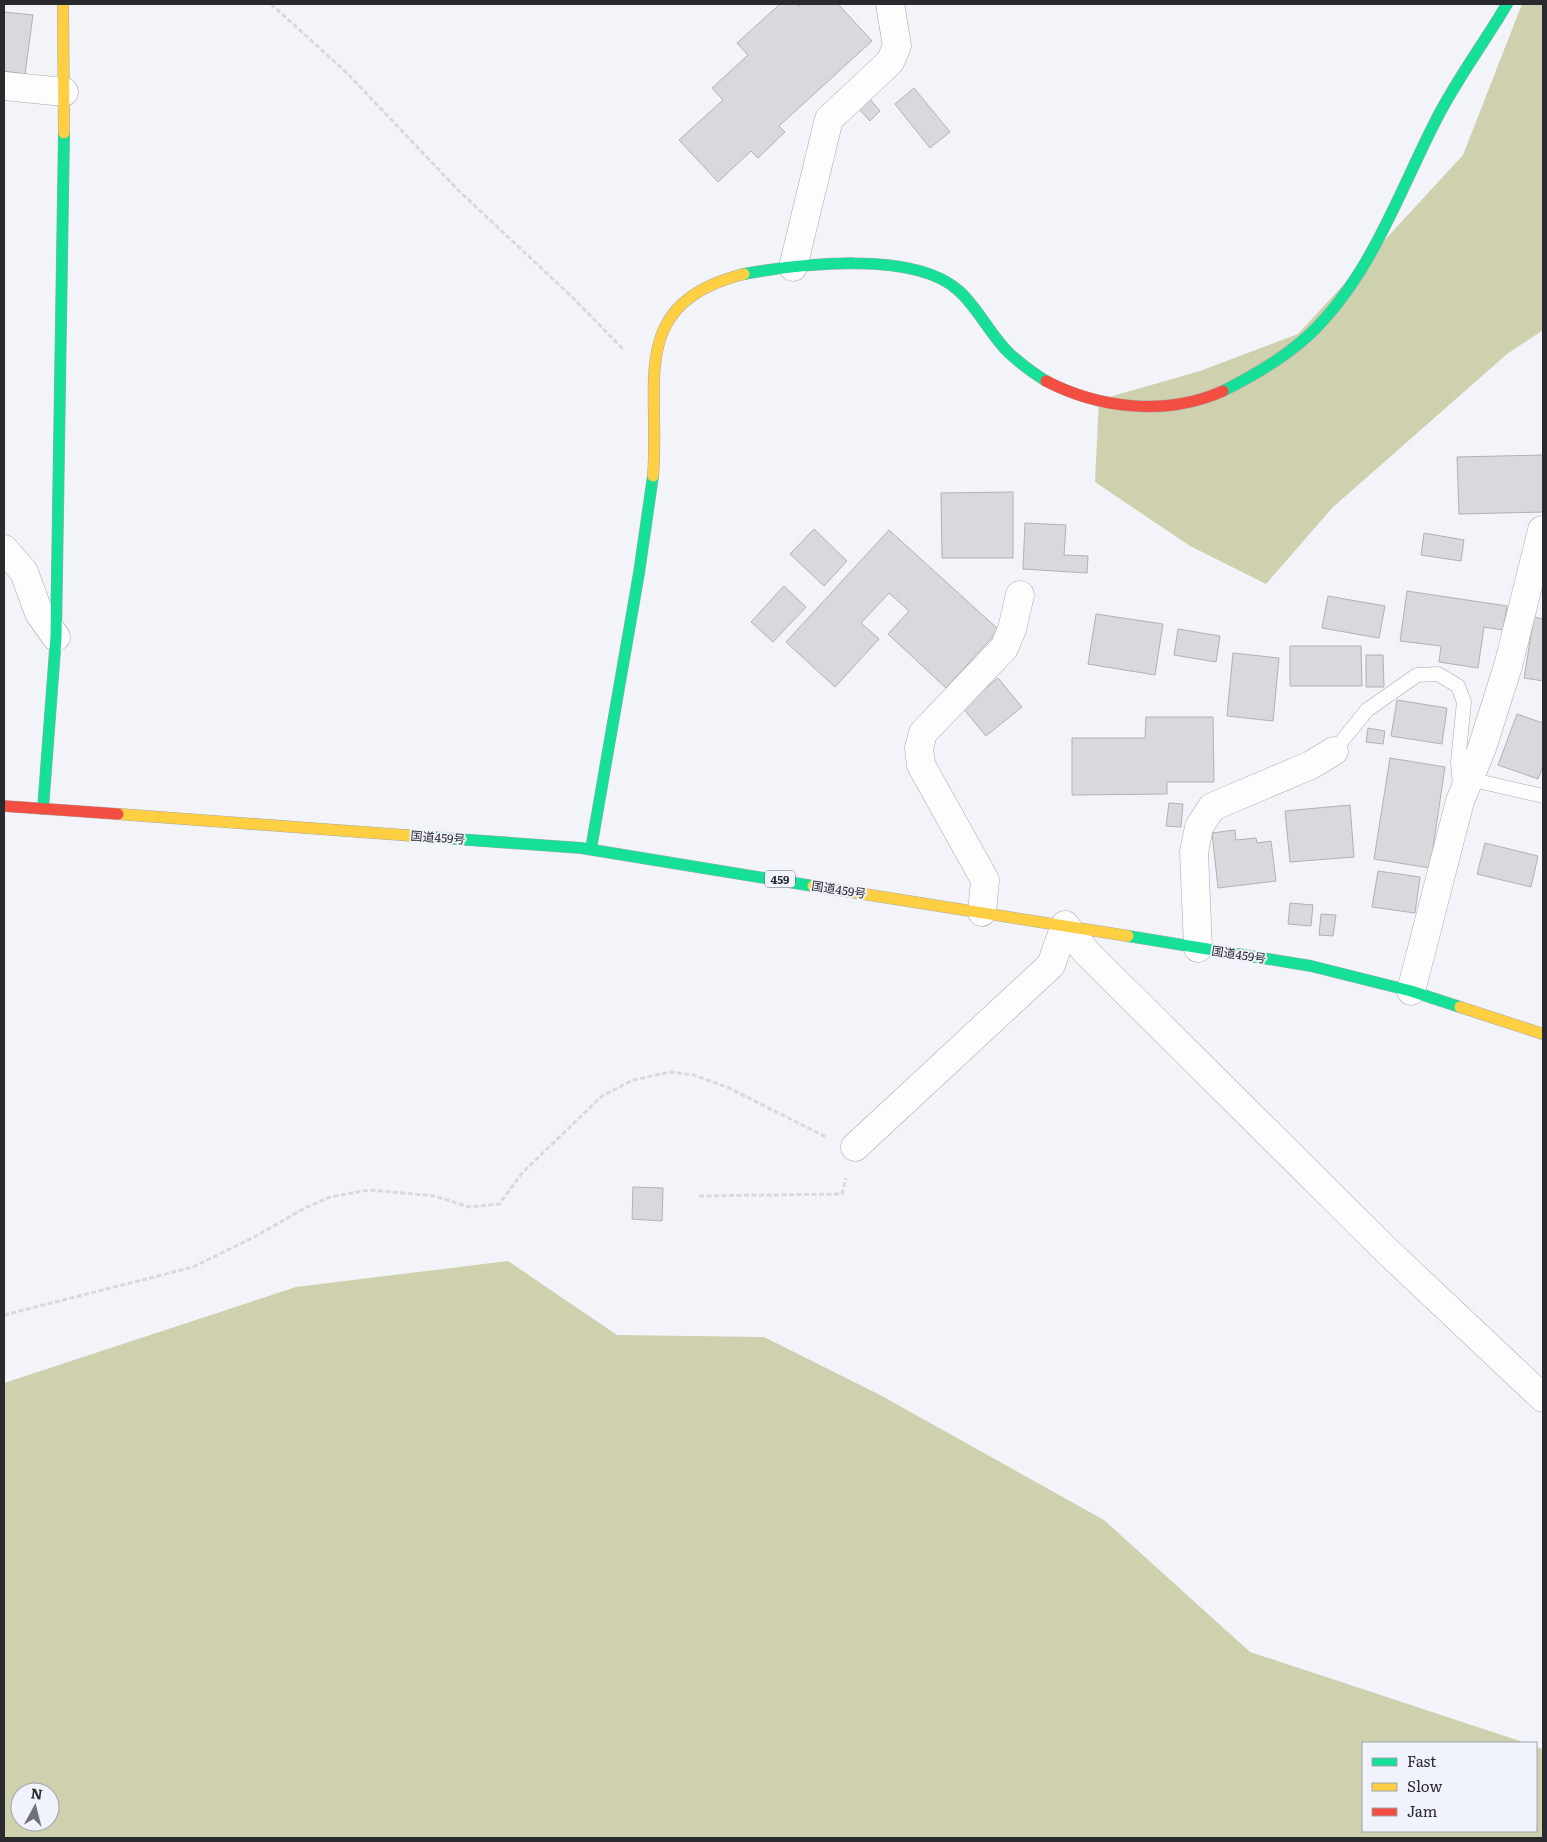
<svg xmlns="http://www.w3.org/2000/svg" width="1547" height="1842" font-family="Literata,'Noto Sans JP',serif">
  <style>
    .forest { fill: #ced0ae; fill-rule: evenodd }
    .building { fill: #d8d9dc; stroke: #b0b1b5 }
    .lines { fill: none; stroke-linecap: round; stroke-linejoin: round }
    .lane-casing { stroke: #a7a8ab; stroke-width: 15 }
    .street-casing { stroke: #a7a8ab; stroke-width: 29 }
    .fast-casing { stroke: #a7a8ab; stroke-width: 12 }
    .slow-casing { stroke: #a7a8ab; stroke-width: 12 }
    .jam-casing { stroke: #a7a8ab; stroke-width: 12 }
    .path { stroke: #d9d9da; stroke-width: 3; stroke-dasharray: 5 2.5; stroke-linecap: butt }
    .lane { stroke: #fdfdfe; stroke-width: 14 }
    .street { stroke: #fdfdfe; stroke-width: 28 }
    .fast { stroke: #16e098; stroke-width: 11 }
    .slow { stroke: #ffcf43; stroke-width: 11 }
    .jam { stroke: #f24e42; stroke-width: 11 }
    .labels { text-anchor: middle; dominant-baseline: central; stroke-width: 4; stroke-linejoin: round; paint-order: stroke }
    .shield { fill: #f0f3fc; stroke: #65666b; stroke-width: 1 }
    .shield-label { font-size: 11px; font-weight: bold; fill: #292a2d }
    .street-label { font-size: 12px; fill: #292a2d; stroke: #f0f3fc }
  </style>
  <rect width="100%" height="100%" fill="#f3f4f9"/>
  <path class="forest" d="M 1522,4 L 1543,4 L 1543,330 L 1507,354 L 1332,508 L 1266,584 L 1190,546 L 1095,482 L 1099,400 L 1200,371 L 1298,334 L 1463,155 Z
    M 508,1261 L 617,1335 L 764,1337 L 880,1395 L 1104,1520 L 1250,1652 L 1526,1743 L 1363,1743 L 1363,1831 L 1536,1831 L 1536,1747 L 1543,1749 L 1543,1838 L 4,1838 L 4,1383 L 296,1287 ZM 20,1792 L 50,1792 L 50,1822 L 20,1822 Z"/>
  <path class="building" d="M 780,4 L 798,4 L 799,6 L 802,4 L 838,4 L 872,41 L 779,126 L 785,132 L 758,158 L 751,151 L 718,182 L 679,140 L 723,100 L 712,88 L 748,55 L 737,43 Z
    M 4,12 L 33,15 L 25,74 L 4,71 Z
    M 914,88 L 950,132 L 930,148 L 895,104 Z
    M 869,98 L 880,111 L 870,121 L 858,108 Z
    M 1543,455 L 1543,512 L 1459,514 L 1457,457 Z
    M 1013,492 L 1013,558 L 942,558 L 941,493 Z
    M 1025,523 L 1066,525 L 1064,555 L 1088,556 L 1087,573 L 1023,569 Z
    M 814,529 L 847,561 L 824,586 L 790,554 Z
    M 889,530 L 999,630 L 946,688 L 888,634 L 909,611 L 889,593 L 861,623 L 879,639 L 835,687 L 786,642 Z
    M 1424,533 L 1464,540 L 1461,561 L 1421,555 Z
    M 784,586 L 806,607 L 773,642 L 751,622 Z
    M 1407,591 L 1507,606 L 1503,630 L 1484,627 L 1478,668 L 1439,662 L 1441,646 L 1400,641 Z
    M 1328,596 L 1385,606 L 1379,638 L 1322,628 Z
    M 1096,614 L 1163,624 L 1155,675 L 1088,664 Z
    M 1534,617 L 1543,619 L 1543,681 L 1524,678 Z
    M 1178,629 L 1220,636 L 1216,662 L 1174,655 Z
    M 1290,646 L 1361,646 L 1362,686 L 1290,686 Z
    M 1233,653 L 1279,658 L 1273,721 L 1227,716 Z
    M 1366,655 L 1383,655 L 1384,687 L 1366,687 Z
    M 998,678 L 1022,707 L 986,736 L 962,707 Z
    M 1397,700 L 1447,708 L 1442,744 L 1391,736 Z
    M 1517,714 L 1543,723 L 1543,766 L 1538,779 L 1498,765 Z
    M 1146,717 L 1213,717 L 1214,782 L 1167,782 L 1167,794 L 1072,795 L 1072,738 L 1145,738 Z
    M 1368,728 L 1385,731 L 1383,744 L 1366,742 Z
    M 1390,758 L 1445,767 L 1430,868 L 1374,859 Z
    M 1169,803 L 1183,804 L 1181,827 L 1166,826 Z
    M 1350,805 L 1354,857 L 1290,862 L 1285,811 Z
    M 1235,830 L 1236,840 L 1256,838 L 1257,843 L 1271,841 L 1276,881 L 1218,888 L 1212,833 Z
    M 1485,843 L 1538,856 L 1531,887 L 1477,874 Z
    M 1378,871 L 1420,877 L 1415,913 L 1372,907 Z
    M 1290,903 L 1313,905 L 1311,926 L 1288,924 Z
    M 1321,914 L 1336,915 L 1333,936 L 1319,935 Z
    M 633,1187 L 663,1188 L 662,1221 L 632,1219 Z"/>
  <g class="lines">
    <defs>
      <path id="lane" d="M 1334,751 L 1367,710 L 1417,675 L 1438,674 L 1458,686 L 1464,702 L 1458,762 L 1460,787
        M 1469,779 L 1543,796"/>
      <path id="street" d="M 4,86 L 64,92
        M 793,267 L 829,119 L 890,62 L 897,46 L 890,4
        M 4,549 L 24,572 L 39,613 L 56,637
        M 982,912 L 985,880 L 921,765 L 919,748 L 923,733 L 1004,648 L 1012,629 L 1020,595
        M 1065,925 L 1087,953 L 1386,1250 L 1543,1398
        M 1198,948 L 1194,852 L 1199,827 L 1212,807 L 1311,765 L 1334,751
        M 1411,991 L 1460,801 L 1482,748 L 1508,666 L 1542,530
        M 855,1147 L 1051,965 L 1065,925"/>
      <path id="fast" d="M 744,274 C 799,264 915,250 959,291 C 979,309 990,335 1009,353 C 1021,364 1033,373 1046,381
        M 1223,391 C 1253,376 1284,358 1309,335 C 1370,277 1397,197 1434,124 C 1455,81 1483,45 1507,4
        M 43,809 L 56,637 L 64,133
        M 429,837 L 581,848 L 813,886
        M 591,849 L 639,573 L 653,476
        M 1128,936 L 1311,966 L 1411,991 L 1460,1007"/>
      <path id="slow" d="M 63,4 L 64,133
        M 653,476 C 661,384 625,304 744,274
        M 118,814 L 429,837
        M 813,886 L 1128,936
        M 1460,1007 L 1543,1034"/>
      <path id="jam" d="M 1046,381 C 1100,409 1167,416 1223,391
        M 4,806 L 118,814"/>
    </defs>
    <use href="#lane" class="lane-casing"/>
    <use href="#street" class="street-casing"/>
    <use href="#fast" class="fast-casing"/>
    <use href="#slow" class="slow-casing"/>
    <use href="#jam" class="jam-casing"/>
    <path class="path" d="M 271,4 L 347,73 L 458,190 L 570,295 L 624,350
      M 699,1196 L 842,1194 L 846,1178
      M 4,1315 L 193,1267 L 256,1236 L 305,1208 L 330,1197 L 369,1190 L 435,1196 L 469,1207 L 499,1204 L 523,1172 L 602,1096 L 633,1080 L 670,1072 L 694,1075 L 729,1088 L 826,1137"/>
    <use href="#lane" class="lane"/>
    <use href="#street" class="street"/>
    <use href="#fast" class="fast"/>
    <use href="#slow" class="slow"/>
    <use href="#jam" class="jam"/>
  </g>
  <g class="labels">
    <rect class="shield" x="765" y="870.5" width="30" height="17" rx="4"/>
    <g class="shield-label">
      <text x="780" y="879">459</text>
    </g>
    <g class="street-label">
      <text transform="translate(438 837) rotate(4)">国道459号</text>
      <text transform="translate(839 889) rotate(9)">国道459号</text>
      <text transform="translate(1239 954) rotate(9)">国道459号</text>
    </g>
  </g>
  <rect width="1547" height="1842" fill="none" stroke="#292a2d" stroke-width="10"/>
  <rect x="1362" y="1742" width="175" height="90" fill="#f0f3fc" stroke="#a0a3a9"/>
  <rect x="1372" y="1758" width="25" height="8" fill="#16e098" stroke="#a0a3a9"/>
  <text x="1407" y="1767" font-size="15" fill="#292a2d">Fast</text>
  <rect x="1372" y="1783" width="25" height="8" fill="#ffcf43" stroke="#a0a3a9"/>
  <text x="1407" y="1792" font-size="15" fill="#292a2d">Slow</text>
  <rect x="1372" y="1808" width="25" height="8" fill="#f24e42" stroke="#a0a3a9"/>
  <text x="1407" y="1817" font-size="15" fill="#292a2d">Jam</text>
  <g transform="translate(35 1807) rotate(7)"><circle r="24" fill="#f0f3fc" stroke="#a0a3a9"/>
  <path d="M0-4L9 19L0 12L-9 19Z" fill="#707174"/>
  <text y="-8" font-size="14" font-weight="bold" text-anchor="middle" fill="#292a2d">N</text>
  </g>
</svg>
